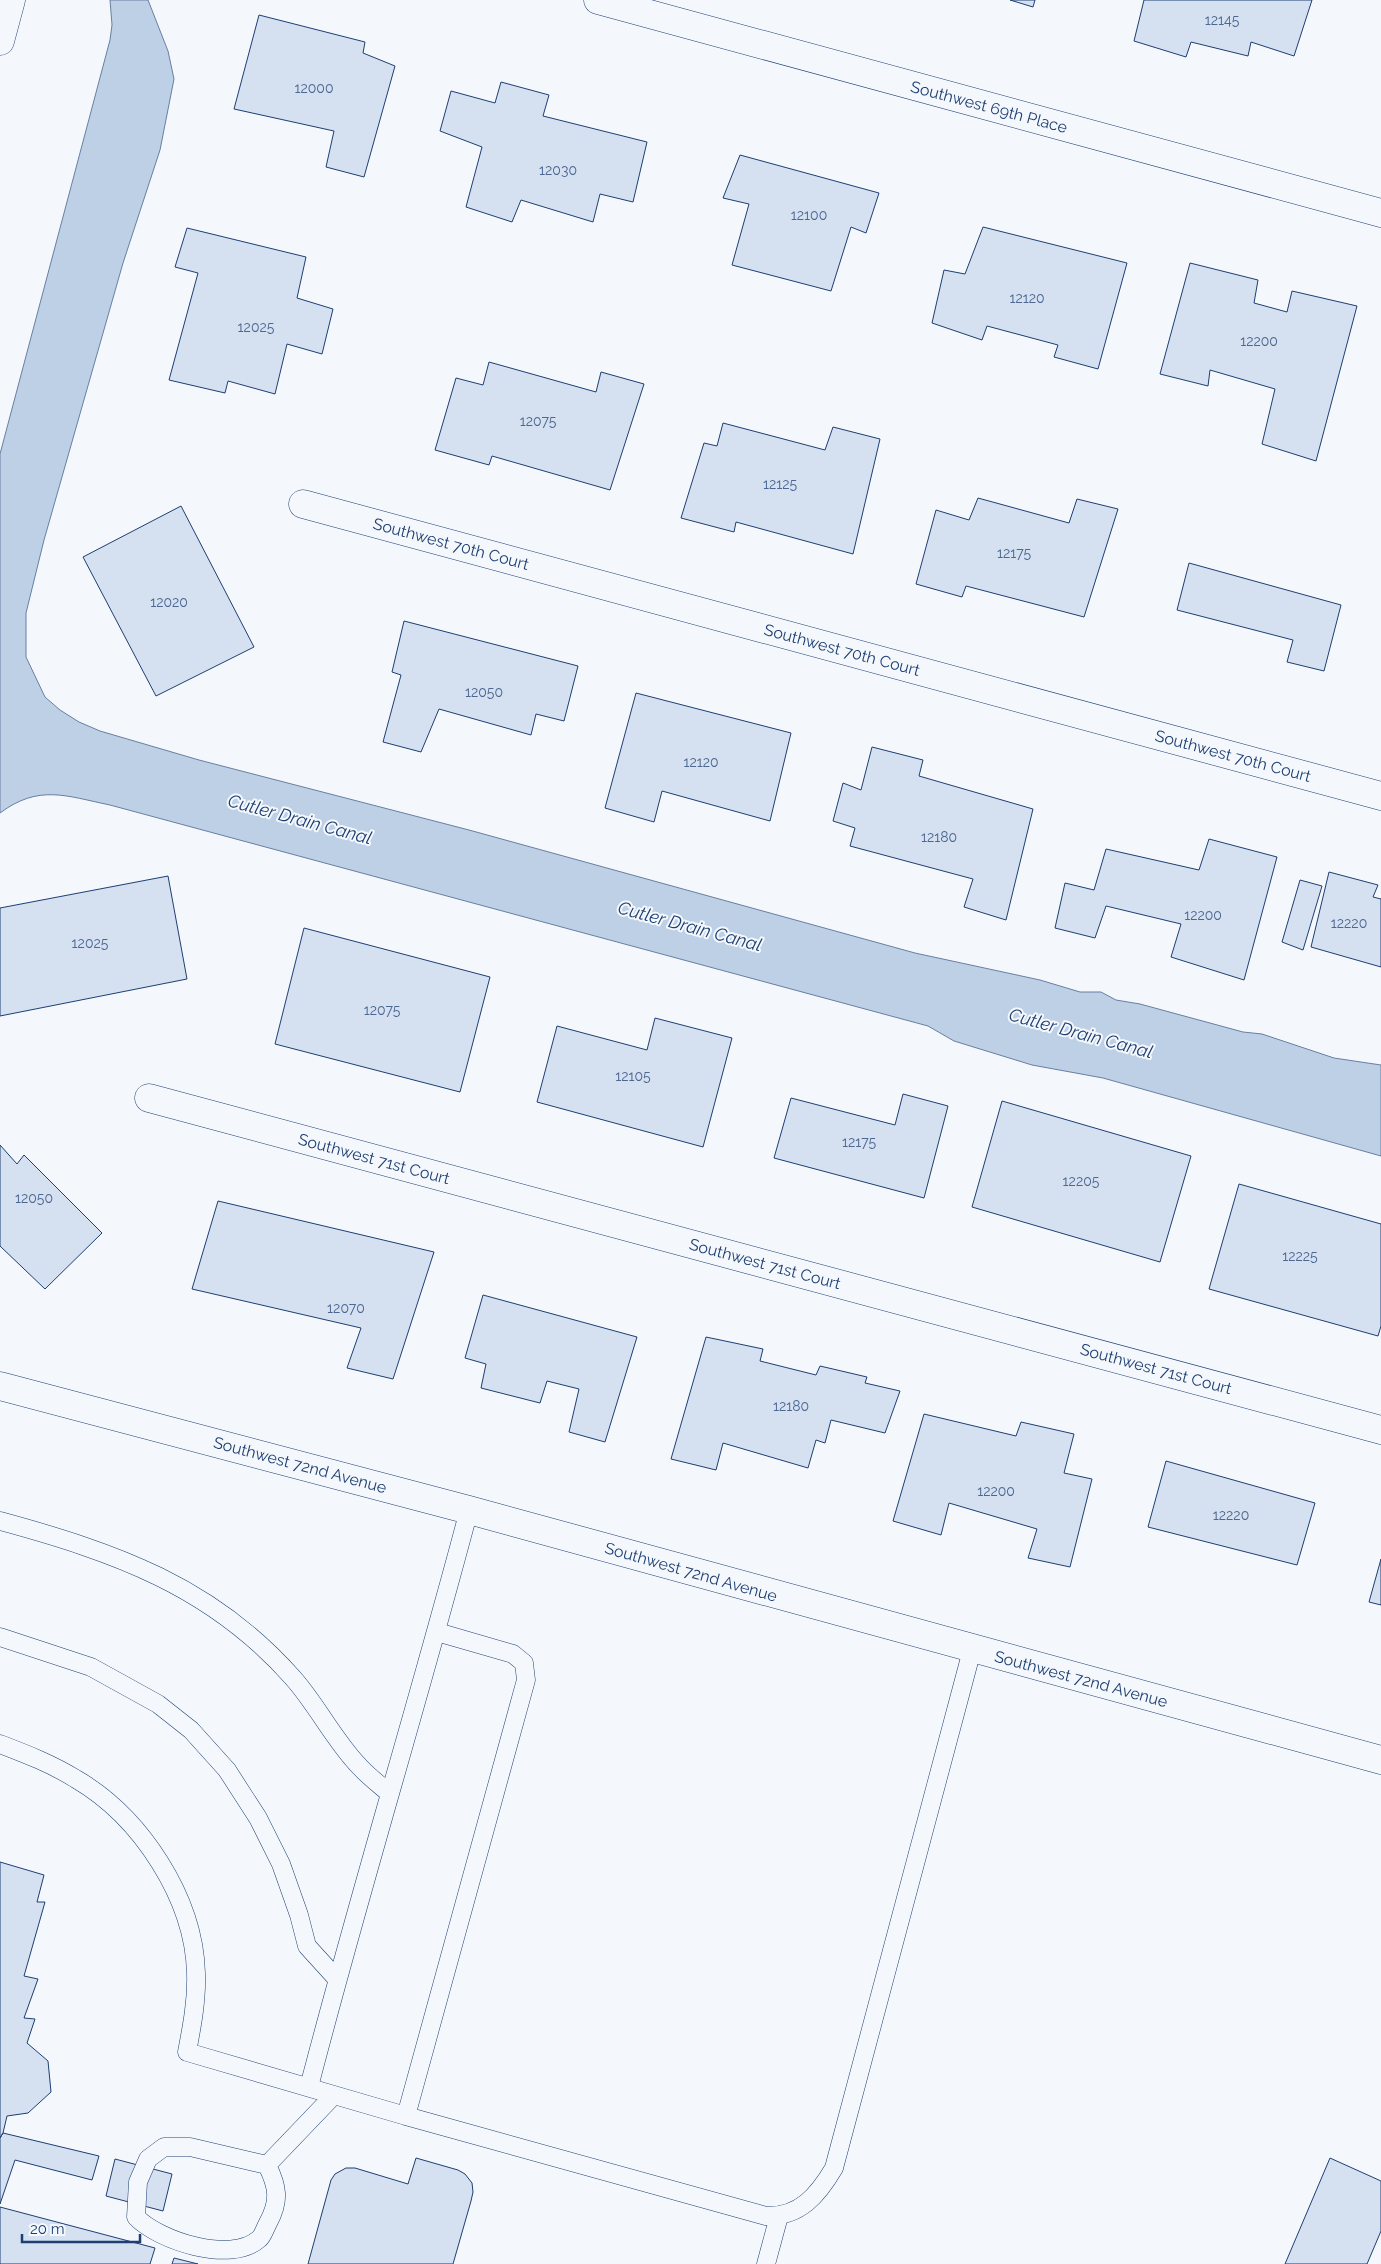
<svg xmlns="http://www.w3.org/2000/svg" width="1381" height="2264" font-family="Raleway,sans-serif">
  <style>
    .water { fill: #bed0e5; stroke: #687fa3 }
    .building { fill: #d5e0f0; stroke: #1d3f73 }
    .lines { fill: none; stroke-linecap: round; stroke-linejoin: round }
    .lane-casing { stroke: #1d3f73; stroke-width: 19 }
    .street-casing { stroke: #1d3f73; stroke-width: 29 }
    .secondary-casing { stroke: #1d3f73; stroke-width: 29 }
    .lane { stroke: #f4f7fb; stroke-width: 18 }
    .street { stroke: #f4f7fb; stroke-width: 28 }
    .secondary { stroke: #f4f7fb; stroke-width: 28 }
    .labels { text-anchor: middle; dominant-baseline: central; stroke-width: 4; stroke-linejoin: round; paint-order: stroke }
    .number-label { font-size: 14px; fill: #4b6792 }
    .street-label { font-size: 16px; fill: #1d3f73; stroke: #f4f7fb }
    .water-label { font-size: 18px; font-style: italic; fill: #1d3f73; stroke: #f4f7fb }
  </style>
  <rect width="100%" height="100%" fill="#f4f7fb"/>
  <path class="water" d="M 110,0 L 148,0 L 168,51 L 174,79 L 160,150 L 123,263 L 44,540 L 26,613 L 26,657 L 45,697 L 60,710 L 79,722 L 100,731 L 199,760 L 469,830 L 915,953 L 1040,980 L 1080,992 L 1101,992 L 1116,1000 L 1140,1004 L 1243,1032 L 1262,1034 L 1334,1058 L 1381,1065 L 1381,1156 L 1103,1078 L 1032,1065 L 954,1041 L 928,1026 L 110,805 C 66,796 39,784 0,813 L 0,454 L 110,40 L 112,25 Z"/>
  <path class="building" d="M 1010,0 L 1035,0 L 1033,7 Z
    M 1144,0 L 1312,0 L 1294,56 L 1251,42 L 1248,56 L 1191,42 L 1186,57 L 1134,41 Z
    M 259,15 L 365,42 L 363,53 L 395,66 L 364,177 L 326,167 L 334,131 L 234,109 Z
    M 501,82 L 549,95 L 543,116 L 647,142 L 633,202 L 600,194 L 593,222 L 521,200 L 512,222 L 466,207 L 482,147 L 440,131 L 451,91 L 495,103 Z
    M 740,155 L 879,193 L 866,233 L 851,227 L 831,291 L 732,265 L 749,204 L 723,198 Z
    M 983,227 L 1127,263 L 1098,369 L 1054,357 L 1058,345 L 987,326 L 982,340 L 932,323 L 944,270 L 965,274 Z
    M 187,228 L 306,257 L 297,298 L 333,309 L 322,354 L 287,344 L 275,394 L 228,381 L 225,393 L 169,380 L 198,273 L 175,267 Z
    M 1190,263 L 1258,280 L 1254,303 L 1287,312 L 1292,291 L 1357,306 L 1316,461 L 1262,444 L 1275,389 L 1210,370 L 1208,386 L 1160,374 Z
    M 489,362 L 596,392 L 601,372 L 644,384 L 610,490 L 492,456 L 489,465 L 435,450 L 456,378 L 483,385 Z
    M 723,423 L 825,450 L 833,427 L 880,439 L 853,554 L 736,522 L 734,532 L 681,518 L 704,443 L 717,446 Z
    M 978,498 L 1069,523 L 1077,499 L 1118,509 L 1084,617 L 966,586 L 962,597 L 916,584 L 936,510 L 969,520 Z
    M 181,506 L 254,647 L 156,696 L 83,557 Z
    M 1189,563 L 1341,605 L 1324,671 L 1287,662 L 1293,640 L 1177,610 Z
    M 404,621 L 578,666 L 564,721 L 536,714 L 531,735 L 439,709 L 421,752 L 383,742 L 401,675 L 392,672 Z
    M 636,693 L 791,733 L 770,821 L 662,791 L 654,822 L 605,808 Z
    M 872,747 L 923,760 L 919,776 L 1033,809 L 1006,920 L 964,907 L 973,879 L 850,846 L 855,828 L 833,821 L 843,783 L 861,790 Z
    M 1209,839 L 1277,857 L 1244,980 L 1171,957 L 1181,924 L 1106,906 L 1095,938 L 1055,928 L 1065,883 L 1094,890 L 1106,849 L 1199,870 Z
    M 1329,872 L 1378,885 L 1373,897 L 1381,899 L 1381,967 L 1311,947 Z
    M 168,876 L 187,979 L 0,1016 L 0,908 Z
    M 1300,880 L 1322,886 L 1303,950 L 1282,942 Z
    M 304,928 L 490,977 L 460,1092 L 275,1044 Z
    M 655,1018 L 732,1038 L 703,1147 L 537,1102 L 557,1026 L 647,1050 Z
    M 903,1094 L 948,1106 L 924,1198 L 774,1158 L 791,1098 L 895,1125 Z
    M 1002,1101 L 1191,1156 L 1160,1262 L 972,1207 Z
    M 0,1145 L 17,1164 L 24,1155 L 102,1233 L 45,1289 L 0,1246 Z
    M 1239,1184 L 1381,1224 L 1381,1326 L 1378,1336 L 1209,1289 Z
    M 218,1201 L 434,1252 L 393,1379 L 347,1368 L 361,1328 L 192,1289 Z
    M 483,1295 L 637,1337 L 605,1442 L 569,1432 L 579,1389 L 547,1381 L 540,1403 L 481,1388 L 486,1364 L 465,1358 Z
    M 706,1337 L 763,1349 L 760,1361 L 816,1375 L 820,1366 L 867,1377 L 865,1383 L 900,1391 L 885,1433 L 831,1420 L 825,1443 L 816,1440 L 808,1468 L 723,1443 L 716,1470 L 671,1459 Z
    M 924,1414 L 1016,1436 L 1021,1422 L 1074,1434 L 1064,1473 L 1092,1479 L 1070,1567 L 1028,1558 L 1037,1529 L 949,1503 L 941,1535 L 893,1521 Z
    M 1166,1461 L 1315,1503 L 1297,1565 L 1148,1527 Z
    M 1381,1559 L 1381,1605 L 1369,1602 Z
    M 0,1862 L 44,1875 L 37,1902 L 45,1902 L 24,1976 L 38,1979 L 24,2018 L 35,2019 L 27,2043 L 48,2061 L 51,2092 L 28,2113 L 7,2116 L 3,2133 L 0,2138 Z
    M 3,2133 L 99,2156 L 92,2180 L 15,2160 L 0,2204 L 0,2138 Z
    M 416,2158 L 458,2170 L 465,2174 L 472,2183 L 473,2192 L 471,2201 L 453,2264 L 308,2264 L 331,2180 L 335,2174 L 346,2168 L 355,2168 L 408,2184 Z
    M 1330,2158 L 1381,2181 L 1381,2231 L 1367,2264 L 1285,2264 Z
    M 115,2159 L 172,2174 L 163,2211 L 106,2196 Z
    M 0,2207 L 155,2248 L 150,2264 L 0,2264 Z
    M 174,2258 L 198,2264 L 172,2264 Z"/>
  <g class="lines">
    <defs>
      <path id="lane" d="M 0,1521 C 114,1552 212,1586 293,1678 C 317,1705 334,1740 359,1766 C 368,1776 380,1785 390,1794
        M 437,1632 L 513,1654 L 524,1663 L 526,1680 L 406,2116 L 766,2216 C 800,2217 818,2195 834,2168 L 972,1650
        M 0,1637 L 91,1667 L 158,1704 L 191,1730 L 227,1770 L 258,1818 L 281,1864 L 299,1915 L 307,1946 L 337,1979
        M 0,1744 C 26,1754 52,1764 76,1779 C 141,1817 194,1898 196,1973 C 197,2000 192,2026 187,2052 L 406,2116
        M 309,2087 C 359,1894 418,1703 469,1510
        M 164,2147 L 190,2147 L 267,2165 C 278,2187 280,2201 268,2223 C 265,2228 263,2236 259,2239 C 231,2264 159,2241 136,2217 L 138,2182 L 148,2159 Z
        M 267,2165 L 334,2095
        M 766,2264 L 779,2216"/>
      <path id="street" d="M 598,0 L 1381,213
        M 303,504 L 1381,796
        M 149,1098 L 1381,1430"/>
      <path id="secondary" d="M 0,41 L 11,0
        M 0,1386 L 469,1510 L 1381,1760"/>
    </defs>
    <use href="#lane" class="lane-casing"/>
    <use href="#street" class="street-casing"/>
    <use href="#secondary" class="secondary-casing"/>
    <use href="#lane" class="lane"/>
    <use href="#street" class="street"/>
    <use href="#secondary" class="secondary"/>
  </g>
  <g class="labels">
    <g class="number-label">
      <text x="1222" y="20">12145</text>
      <text x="314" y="88">12000</text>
      <text x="558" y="170">12030</text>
      <text x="809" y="215">12100</text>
      <text x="1027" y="298">12120</text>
      <text x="256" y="327">12025</text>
      <text x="1259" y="341">12200</text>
      <text x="538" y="421">12075</text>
      <text x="780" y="484">12125</text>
      <text x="1014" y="553">12175</text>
      <text x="169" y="602">12020</text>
      <text x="484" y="692">12050</text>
      <text x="701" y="762">12120</text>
      <text x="939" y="837">12180</text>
      <text x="1203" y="915">12200</text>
      <text x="1349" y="923">12220</text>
      <text x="90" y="943">12025</text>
      <text x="382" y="1010">12075</text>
      <text x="633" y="1076">12105</text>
      <text x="859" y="1142">12175</text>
      <text x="1081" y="1181">12205</text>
      <text x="34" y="1198">12050</text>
      <text x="1300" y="1256">12225</text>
      <text x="346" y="1308">12070</text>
      <text x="791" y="1406">12180</text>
      <text x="996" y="1491">12200</text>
      <text x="1231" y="1515">12220</text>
    </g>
    <g class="street-label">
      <text transform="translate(989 107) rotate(15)">Southwest 69th Place</text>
      <text transform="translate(451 544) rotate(15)">Southwest 70th Court</text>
      <text transform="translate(842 650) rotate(15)">Southwest 70th Court</text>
      <text transform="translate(1233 756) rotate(15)">Southwest 70th Court</text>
      <text transform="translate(374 1159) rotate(15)">Southwest 71st Court</text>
      <text transform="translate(765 1264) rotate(15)">Southwest 71st Court</text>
      <text transform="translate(1156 1369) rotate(15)">Southwest 71st Court</text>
      <text transform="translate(300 1465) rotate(15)">Southwest 72nd Avenue</text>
      <text transform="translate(691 1572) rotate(16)">Southwest 72nd Avenue</text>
      <text transform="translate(1081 1679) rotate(15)">Southwest 72nd Avenue</text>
    </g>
    <g class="water-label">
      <text transform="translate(300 819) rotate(15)">Cutler Drain Canal</text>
      <text transform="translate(690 926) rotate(15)">Cutler Drain Canal</text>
      <text transform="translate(1081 1033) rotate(15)">Cutler Drain Canal</text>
    </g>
  </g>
  <path d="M22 2234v8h118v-8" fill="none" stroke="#1d3f73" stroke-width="2.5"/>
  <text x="30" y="2234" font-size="15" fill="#1d3f73" stroke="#f4f7fb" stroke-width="4" paint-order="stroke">20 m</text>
</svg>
